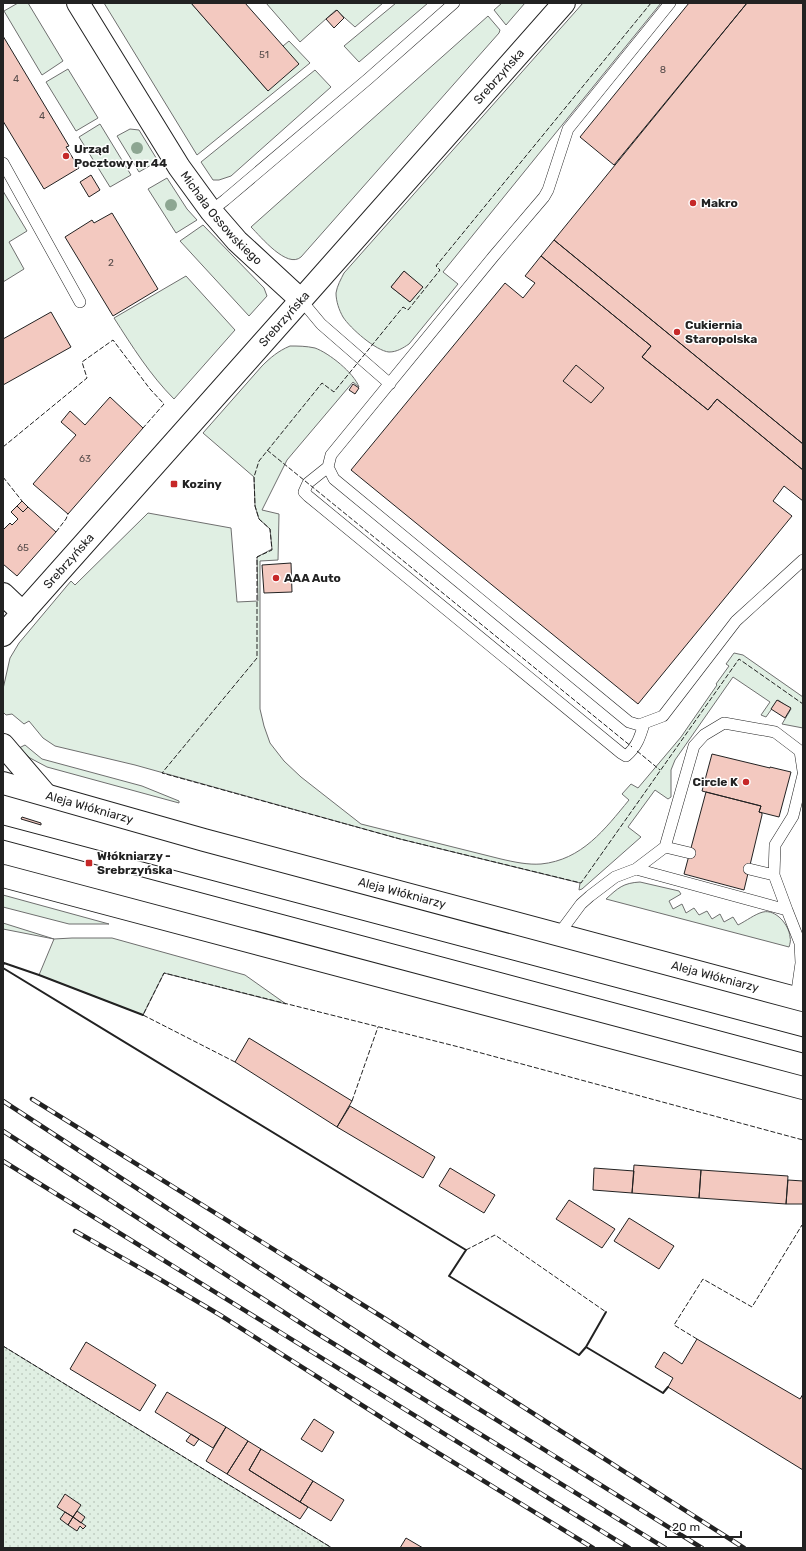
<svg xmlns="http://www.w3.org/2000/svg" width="806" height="1551" font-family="Rubik,sans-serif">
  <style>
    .grass { fill: #e0efe3; stroke: #6f6f6f; fill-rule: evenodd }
    .park { fill: url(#park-dots); stroke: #6f6f6f }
    .building { fill: #f3c9c0; stroke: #222 }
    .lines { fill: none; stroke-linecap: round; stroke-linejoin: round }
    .service-casing { stroke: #222; stroke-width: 12 }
    .minor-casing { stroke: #222; stroke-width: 24 }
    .secondary-casing { stroke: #222; stroke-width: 24 }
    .primary-casing { stroke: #222; stroke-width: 24 }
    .service { stroke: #fff; stroke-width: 11 }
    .minor { stroke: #fff; stroke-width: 22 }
    .secondary { stroke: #fff; stroke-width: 22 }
    .primary { stroke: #fff; stroke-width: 22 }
    .tram { stroke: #222; stroke-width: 1 }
    .rail-casing { stroke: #222; stroke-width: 4.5 }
    .rail { stroke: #fff; stroke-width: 3; stroke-dasharray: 9; stroke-linecap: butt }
    .fence { stroke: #222; stroke-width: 1; stroke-dasharray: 5 2; stroke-linecap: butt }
    .wall { stroke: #222; stroke-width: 2 }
    .tree { fill: #8da692 }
    .poi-dot { fill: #c62828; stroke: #fff; stroke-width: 1.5 }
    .labels { text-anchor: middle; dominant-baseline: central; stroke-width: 3; stroke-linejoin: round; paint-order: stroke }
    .number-label { font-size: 10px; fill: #564c4a }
    .street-label { font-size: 12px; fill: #222; stroke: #fff }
    .poi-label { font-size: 12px; font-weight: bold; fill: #222; stroke: #fff; text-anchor: start }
  </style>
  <defs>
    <pattern id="park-dots" width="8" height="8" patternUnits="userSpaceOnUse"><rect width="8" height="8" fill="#e0efe3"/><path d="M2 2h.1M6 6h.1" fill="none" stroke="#c0cdc2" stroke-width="1.8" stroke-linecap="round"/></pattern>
  </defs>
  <rect width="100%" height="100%" fill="#fff"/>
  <path class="grass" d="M 18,3 L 28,3 L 63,61 L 42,75 L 4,11 Z
    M 104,3 L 191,3 L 268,91 L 283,46 L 289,41 L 310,63 L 197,155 Z
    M 266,3 L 383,3 L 355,27 L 336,10 L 300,42 Z
    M 396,3 L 428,3 L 359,62 L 344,46 Z
    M 502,3 L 525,3 L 506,25 L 494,10 Z
    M 583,3 L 661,3 L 443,272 L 458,284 L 409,344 C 403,348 397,352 389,352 C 376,351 350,328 343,317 C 339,310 336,301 336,293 C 337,286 341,279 344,273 ZM 404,271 L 422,287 L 410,302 L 391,287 Z
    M 488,16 L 500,30 L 499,33 L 301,257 C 287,269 261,237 251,227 Z
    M 68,69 L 98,118 L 76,131 L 46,82 Z
    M 315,70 L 331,87 L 231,176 L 219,180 L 213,180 L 201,162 Z
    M 100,124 L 131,175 L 110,187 L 79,137 Z
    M 130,129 L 139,130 L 158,161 L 139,172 L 117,136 Z
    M 167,178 L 187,209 L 197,220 L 176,233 L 148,189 Z
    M 3,191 L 27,231 L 9,242 L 24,269 L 3,282 Z
    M 203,225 L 264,288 L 267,296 L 249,316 L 180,241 Z
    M 186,276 L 235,330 L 174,399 C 150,375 132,346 114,318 Z
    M 290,346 C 298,346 306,346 315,348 C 329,353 354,373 359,387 L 353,382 L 287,460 L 262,510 L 279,514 L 278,560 L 260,561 L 260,709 L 264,726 L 270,743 L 284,761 L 301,777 L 361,824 L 501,859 C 514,862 528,865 541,864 C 582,860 605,829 629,800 L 622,794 L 631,784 L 638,788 L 681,737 L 717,685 L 716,684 L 729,666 L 726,664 L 734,653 L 743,655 L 803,697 L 803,728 L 782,724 L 791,709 L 778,700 L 766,717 L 761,715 L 770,702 L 733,677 L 675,760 L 671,770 L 671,797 L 668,799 L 655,790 L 628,827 L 641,837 L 582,889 L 579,890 L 580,883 L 400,839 L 135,765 L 55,746 L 43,738 L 29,721 L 24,724 L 12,714 L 6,715 L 3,712 L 3,689 L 10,658 L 19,643 L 71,581 L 75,585 L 148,513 L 231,528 L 237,602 L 258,601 L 257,557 L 272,549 L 270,529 L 259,519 L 255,506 L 254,477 L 203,433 L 262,366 C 270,358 278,351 290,346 Z
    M 25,745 L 42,759 L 142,786 L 179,801 L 179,803 L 47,767 L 30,758 L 19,748 Z
    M 640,882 L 679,891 L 681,894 L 669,901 L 673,909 L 682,904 L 686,913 L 694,908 L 699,915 L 707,911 L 712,919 L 720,914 L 724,922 L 733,917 L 738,925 C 746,921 755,914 763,912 C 776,909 789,925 790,937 C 791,940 790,944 789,947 L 606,899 C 618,888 623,883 640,882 Z
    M 3,895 L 109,924 L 69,924 L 3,907 Z
    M 3,923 L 54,939 L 72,938 L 112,938 L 245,975 L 286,1004 L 164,973 L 143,1015 L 39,975 L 54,939 L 3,929 Z"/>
  <path class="park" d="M 3,1346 L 332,1548 L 3,1548 Z"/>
  <path class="building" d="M 191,3 L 245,3 L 299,64 L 268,91 Z
    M 689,3 L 747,3 L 614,165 L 580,137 Z
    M 747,3 L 803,3 L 803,444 L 554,240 Z
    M 337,10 L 344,18 L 334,28 L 326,19 Z
    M 3,36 L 69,146 L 66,147 L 79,168 L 44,189 L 3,121 Z
    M 91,175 L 100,190 L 89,197 L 80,182 Z
    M 112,213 L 158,289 L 113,316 L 65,237 L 92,220 L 94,223 Z
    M 554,240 L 803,444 L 803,470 L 717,399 L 708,410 L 642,357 L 651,346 L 541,256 Z
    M 541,256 L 651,346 L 642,357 L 708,410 L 717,399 L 803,470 L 803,501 L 784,486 L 773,501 L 792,516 L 638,704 L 351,470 L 505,283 L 523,298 L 535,283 L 525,276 Z
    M 404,271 L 423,287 L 410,302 L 391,287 Z
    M 51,312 L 71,347 L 3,385 L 3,339 Z
    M 576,365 L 604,388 L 591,403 L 563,381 Z
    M 353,384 L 359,388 L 355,394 L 349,390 Z
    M 110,397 L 143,428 L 68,514 L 33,484 L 76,435 L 61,422 L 70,411 L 85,425 Z
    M 22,501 L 28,507 L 23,512 L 17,506 Z
    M 17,506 L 23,512 L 28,507 L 56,532 L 17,576 L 3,564 L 3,528 L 4,529 L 10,523 L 12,525 L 18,519 L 11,512 Z
    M 291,563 L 292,592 L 264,593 L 262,565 Z
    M 777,700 L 791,708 L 785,718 L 771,709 Z
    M 712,754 L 770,768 L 770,767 L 791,772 L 779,817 L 759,812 L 761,806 L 702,791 Z
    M 706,792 L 761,806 L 759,812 L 762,813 L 762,815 L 744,890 L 684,874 Z
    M 22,817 L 41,823 L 41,825 L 21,819 Z
    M 249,1038 L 352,1101 L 337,1127 L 235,1062 Z
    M 350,1106 L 435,1157 L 423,1178 L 337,1127 Z
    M 634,1165 L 701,1170 L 699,1198 L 632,1193 Z
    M 450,1168 L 495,1195 L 484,1213 L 439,1186 Z
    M 594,1168 L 634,1171 L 632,1193 L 593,1190 Z
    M 701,1170 L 788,1176 L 786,1204 L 699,1198 Z
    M 788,1180 L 803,1181 L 803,1204 L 786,1204 Z
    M 569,1200 L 615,1229 L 602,1248 L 556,1219 Z
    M 629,1218 L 674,1246 L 659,1269 L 614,1241 Z
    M 697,1339 L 800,1399 L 803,1394 L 803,1470 L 668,1387 L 673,1378 L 655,1367 L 664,1352 L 682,1364 Z
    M 86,1342 L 156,1385 L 140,1411 L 70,1369 Z
    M 167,1392 L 226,1427 L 213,1448 L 155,1412 Z
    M 314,1419 L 334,1432 L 322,1452 L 301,1439 Z
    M 226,1427 L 248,1441 L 227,1474 L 206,1461 Z
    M 191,1434 L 199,1439 L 194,1446 L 186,1441 Z
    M 248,1441 L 261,1449 L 249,1470 L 308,1507 L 300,1519 L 227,1474 Z
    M 261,1449 L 313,1481 L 300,1502 L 249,1470 Z
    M 313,1481 L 344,1500 L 331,1521 L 300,1502 Z
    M 65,1494 L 81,1505 L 73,1517 L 57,1507 Z
    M 77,1511 L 85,1517 L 81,1523 L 73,1517 Z
    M 65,1512 L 73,1517 L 68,1525 L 60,1519 Z
    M 73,1517 L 86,1526 L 83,1529 L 80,1526 L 77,1531 L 68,1525 Z
    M 406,1538 L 423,1548 L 400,1548 Z"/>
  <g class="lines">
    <defs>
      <path id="service" d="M 670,3 L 568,129 L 548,190 L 544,197 L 493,257 L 331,455 L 328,467 L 334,479 L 629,722 L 639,725 L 663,716 L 736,621 L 803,560
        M 3,163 L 80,302
        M 211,211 L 225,200 L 368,79 L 454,3
        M 301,300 L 321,324 L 390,384
        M 328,467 L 308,483 L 304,492 L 308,496 L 621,753 L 626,756 C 637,747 640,737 644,724
        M 665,847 L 694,746 L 704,735 L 724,723 L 775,732 L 800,751 L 803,771
        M 636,869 L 665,847 L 690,853
        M 749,869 L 774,875 L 787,910
        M 774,875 L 775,845 L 793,816 L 803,775
        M 558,935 L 581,904 L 590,896 L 615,877 L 636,869 L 787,910 L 800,943 L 801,963 L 796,998"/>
      <g id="minor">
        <path id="s1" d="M 78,3 L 179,167 L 211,211 L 237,241 L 301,300"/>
        <path d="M 3,594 L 23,613"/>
      </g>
      <g id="secondary">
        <path id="s2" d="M 3,635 L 301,300 L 564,3"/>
        <path d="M 3,745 L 45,794"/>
      </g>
      <g id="primary">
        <path id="s3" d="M 3,783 L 204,840 L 803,1000"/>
        <path d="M 3,876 L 803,1088"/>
      </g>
    </defs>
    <use href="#service" class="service-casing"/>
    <use href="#minor" class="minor-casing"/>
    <use href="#secondary" class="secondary-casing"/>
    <use href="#primary" class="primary-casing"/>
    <use href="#service" class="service"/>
    <use href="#minor" class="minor"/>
    <use href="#secondary" class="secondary"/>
    <use href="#primary" class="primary"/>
    <path class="tram" d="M 3,825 L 803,1037
      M 3,840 L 803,1053"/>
    <defs>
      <path id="rail" d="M 32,1099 L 384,1318 L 744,1548
        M 3,1101 L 394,1356 L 702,1548
        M 3,1131 L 313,1331 L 665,1548
        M 3,1161 L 629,1548
        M 75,1231 L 156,1277 L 220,1315 L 409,1435 L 593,1548"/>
    </defs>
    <use href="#rail" class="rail-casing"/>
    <use href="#rail" class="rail"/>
    <path class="fence" d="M 651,3 L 436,266 L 440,270 L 408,310 L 403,307 L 334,392 L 322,383 L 259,461 L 254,477 L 255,506 L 259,519 L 270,529 L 272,550 L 257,557 L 257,658 L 162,773 L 400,839 L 581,883 L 739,659 L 803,704
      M 3,447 L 87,378 L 82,362 L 113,340 L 150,389 L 164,404 L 143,428
      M 267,450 L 632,747
      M 3,477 L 22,501
      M 56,532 L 66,519 L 68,514
      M 637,751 L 660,770
      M 235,1062 L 143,1015 L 164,973 L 459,1047 L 803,1140
      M 352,1101 L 378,1027
      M 466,1250 L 495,1235 L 606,1312
      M 697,1339 L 674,1325 L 703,1279 L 752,1307 L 802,1225 L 803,1225
      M 3,1346 L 332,1548"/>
    <path class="wall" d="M 3,965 L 4,963 L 39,975 L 143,1015
      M 3,968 L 466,1250 L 449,1276 L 579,1355 L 586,1347 L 663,1393 L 668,1387
      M 586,1347 L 606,1312"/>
  </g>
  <g class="tree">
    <circle cx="137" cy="148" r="6"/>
    <circle cx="171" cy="205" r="6"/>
  </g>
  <g class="poi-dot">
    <circle cx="66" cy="156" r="4"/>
    <circle cx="693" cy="203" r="4"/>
    <circle cx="677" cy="332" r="4"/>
    <rect x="170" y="480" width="8" height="8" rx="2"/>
    <circle cx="276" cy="578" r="4"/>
    <circle cx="746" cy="782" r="4"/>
    <rect x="85" y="859" width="8" height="8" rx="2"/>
  </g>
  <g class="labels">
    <g class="number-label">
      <text x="264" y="55">51</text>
      <text x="663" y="70">8</text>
      <text x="16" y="79">4</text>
      <text x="42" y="116">4</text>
      <text x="111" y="263">2</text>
      <text x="85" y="459">63</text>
      <text x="23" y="548">65</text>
    </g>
    <g class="street-label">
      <text stroke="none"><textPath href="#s2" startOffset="747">Srebrzyńska</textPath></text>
      <text stroke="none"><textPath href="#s1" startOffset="259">Michała Ossowskiego</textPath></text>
      <text stroke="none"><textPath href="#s2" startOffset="423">Srebrzyńska</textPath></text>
      <text stroke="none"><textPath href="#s2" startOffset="99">Srebrzyńska</textPath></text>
      <text stroke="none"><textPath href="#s3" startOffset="90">Aleja Włókniarzy</textPath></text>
      <text stroke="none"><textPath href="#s3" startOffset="414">Aleja Włókniarzy</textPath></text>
      <text stroke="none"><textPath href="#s3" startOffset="738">Aleja Włókniarzy</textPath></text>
    </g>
    <g class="poi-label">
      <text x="74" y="149">Urząd<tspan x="74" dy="14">Pocztowy nr 44</tspan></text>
      <text x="701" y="203">Makro</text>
      <text x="685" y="325">Cukiernia<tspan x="685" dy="14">Staropolska</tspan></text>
      <text x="182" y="484">Koziny</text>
      <text x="284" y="578">AAA Auto</text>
      <text x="738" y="782" text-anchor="end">Circle K</text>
      <text x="97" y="856">Włókniarzy -<tspan x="97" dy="14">Srebrzyńska</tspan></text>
    </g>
  </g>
  <rect width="806" height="1551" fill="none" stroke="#222222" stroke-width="8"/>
  <path d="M666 1531v6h75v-6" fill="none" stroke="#222222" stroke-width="2"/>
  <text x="672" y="1531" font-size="12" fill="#222222" stroke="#ffffff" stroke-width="3" paint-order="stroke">20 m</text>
</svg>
